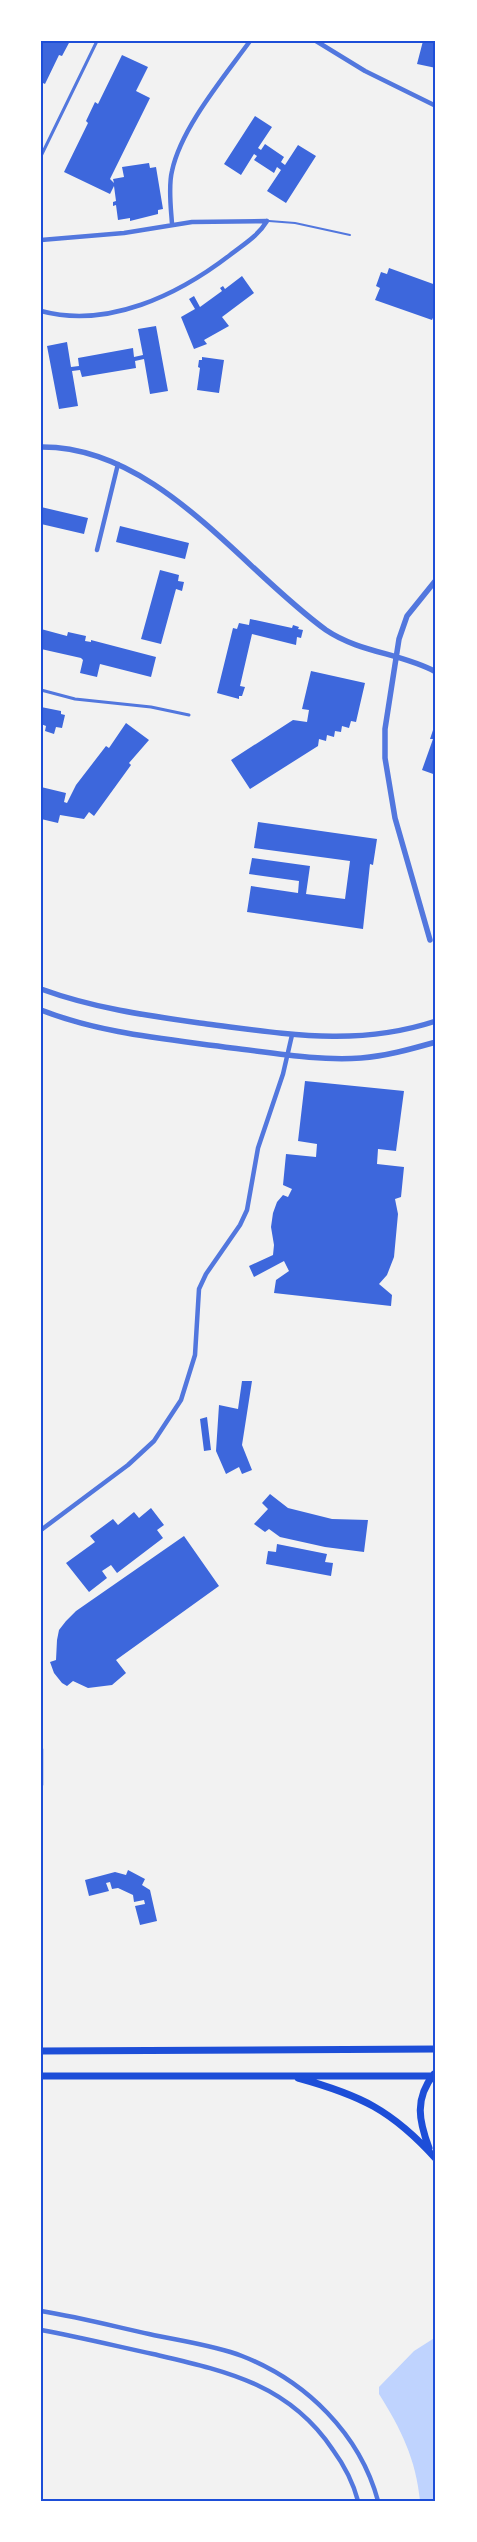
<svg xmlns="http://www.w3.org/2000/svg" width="477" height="2542" font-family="'Sofia Sans Condensed',sans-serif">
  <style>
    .water { fill: #bfd3fe }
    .building { fill: #3d67dc }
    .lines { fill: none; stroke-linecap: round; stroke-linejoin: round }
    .service { stroke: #5277de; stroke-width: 2 }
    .pedestrian { stroke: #5277de; stroke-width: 3 }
    .minor { stroke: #5277de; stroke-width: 4.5 }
    .tertiary { stroke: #5277de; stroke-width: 5.5 }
    .primary { stroke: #1d4ed8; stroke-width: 7 }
    .neatline { fill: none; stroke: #1d4ed8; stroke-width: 2 }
  </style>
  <rect width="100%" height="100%" fill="#f2f2f2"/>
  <path class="water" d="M 436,2337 L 436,2501 L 420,2501 C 416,2459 401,2429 379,2394 L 379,2387 L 414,2351 Z"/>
  <path class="building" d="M 41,41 L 70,41 L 62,56 L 59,55 L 45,84 L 41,82 Z
    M 423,41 L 436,41 L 436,68 L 417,64 Z
    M 122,55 L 148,67 L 136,91 L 150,98 L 110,179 L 114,183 L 113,179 L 124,177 L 122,167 L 149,163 L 150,168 L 156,167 L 163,209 L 158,210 L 158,214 L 130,221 L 130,218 L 118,220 L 116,205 L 113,206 L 113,202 L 116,201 L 114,186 L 110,194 L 64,172 L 88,123 L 86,121 L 95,102 L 98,104 Z
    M 255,116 L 272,127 L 258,148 L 261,150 L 265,144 L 284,157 L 281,162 L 285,165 L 298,145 L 316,156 L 286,203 L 267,191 L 281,170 L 277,167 L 274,173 L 254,160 L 257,156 L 254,154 L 241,175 L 224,164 Z
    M 389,268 L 436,285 L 436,311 L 432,320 L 375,300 L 380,288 L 376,286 L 381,272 L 387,274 Z
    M 242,276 L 254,293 L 222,317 L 229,326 L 204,340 L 207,344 L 194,349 L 181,317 L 195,309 L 189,299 L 194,296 L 200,307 L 222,291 L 220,288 L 223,286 L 225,289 Z
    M 156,326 L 168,391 L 150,394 L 144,359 L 135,361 L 136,368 L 82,377 L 80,370 L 72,371 L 78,406 L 59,409 L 47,346 L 67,342 L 71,367 L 79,366 L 78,358 L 133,348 L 134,357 L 143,355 L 138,329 Z
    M 202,357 L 224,360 L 219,393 L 197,390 L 200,368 L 198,367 L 199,360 L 202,360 Z
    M 41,507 L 88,518 L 84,534 L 41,524 Z
    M 120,526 L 189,543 L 185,559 L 116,542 Z
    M 160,570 L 179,575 L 178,581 L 184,582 L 182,591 L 176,589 L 161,644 L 141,639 Z
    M 250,619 L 292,628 L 293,625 L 299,627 L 298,629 L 303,630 L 301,638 L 297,637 L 296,645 L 252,634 L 240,686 L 245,687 L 242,696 L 239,696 L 239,699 L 217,693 L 233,628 L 237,629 L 239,623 L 249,625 Z
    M 41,629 L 67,636 L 68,632 L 86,636 L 85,641 L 91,642 L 91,640 L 156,657 L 151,677 L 100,664 L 97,677 L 80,673 L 83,660 L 81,658 L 41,649 Z
    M 311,671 L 365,683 L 356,722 L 351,721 L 349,728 L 342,726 L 341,732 L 335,731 L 334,737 L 327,735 L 326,741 L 319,739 L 318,746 L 250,789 L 231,760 L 293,720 L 307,722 L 309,710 L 302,709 Z
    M 41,707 L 61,711 L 61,714 L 65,715 L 62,728 L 56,727 L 54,734 L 45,731 L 46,726 L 41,724 Z
    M 126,723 L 149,740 L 129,763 L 131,765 L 94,816 L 89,812 L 84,819 L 60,815 L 58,823 L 41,819 L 41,787 L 66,793 L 64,802 L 67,803 L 76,785 L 106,746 L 109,748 Z
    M 433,730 L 436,731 L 436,775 L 422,770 L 433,739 L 430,739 Z
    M 258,822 L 377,839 L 373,865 L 370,864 L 363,929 L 247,912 L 251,886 L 298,893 L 299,881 L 249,874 L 252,858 L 310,866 L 306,894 L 345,899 L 350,861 L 254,848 Z
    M 305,1081 L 404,1091 L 396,1151 L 378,1149 L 377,1164 L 404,1167 L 401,1197 L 395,1199 L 398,1214 L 394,1257 L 387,1275 L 379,1284 L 392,1295 L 391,1306 L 274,1293 L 276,1280 L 289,1271 L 284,1261 L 254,1277 L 249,1266 L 273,1255 L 274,1245 L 271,1227 L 273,1213 L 277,1202 L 283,1195 L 288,1197 L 292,1189 L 283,1185 L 286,1154 L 316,1157 L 317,1144 L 298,1141 Z
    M 242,1381 L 252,1381 L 242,1445 L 252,1470 L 242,1474 L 239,1467 L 226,1474 L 216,1451 L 219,1405 L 238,1409 Z
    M 207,1417 L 211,1450 L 204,1451 L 200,1419 Z
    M 270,1494 L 288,1508 L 332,1519 L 368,1520 L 364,1552 L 325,1547 L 280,1537 L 269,1529 L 265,1532 L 254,1524 L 268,1509 L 262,1503 Z
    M 151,1508 L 164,1525 L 157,1530 L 163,1538 L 117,1573 L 111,1565 L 102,1571 L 107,1578 L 89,1592 L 66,1563 L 95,1542 L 90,1536 L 113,1519 L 118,1525 L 134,1512 L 139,1518 Z
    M 184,1536 L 219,1586 L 116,1660 L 126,1673 L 112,1685 L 88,1688 L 73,1681 L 67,1686 L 62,1683 L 54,1673 L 50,1662 L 56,1660 L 57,1640 L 59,1630 L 66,1621 L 76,1611 Z
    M 277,1544 L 327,1554 L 325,1562 L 333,1563 L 331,1576 L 266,1564 L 268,1551 L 276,1552 Z
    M 128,1870 L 145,1879 L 142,1885 L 150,1890 L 157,1921 L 140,1925 L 135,1906 L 145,1904 L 144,1900 L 134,1902 L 133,1895 L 118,1888 L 112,1889 L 110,1882 L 106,1883 L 109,1891 L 89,1896 L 85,1880 L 115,1872 L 126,1875 Z"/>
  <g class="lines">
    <path class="service" d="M 269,221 L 295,223 L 350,235"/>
    <path class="pedestrian" d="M 41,156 L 97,41
      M 41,690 L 75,699 L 151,707 L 189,715"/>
    <path class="minor" d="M 316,41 L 365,71 L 436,106
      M 172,224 C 171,208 168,187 172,171 C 181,128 224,77 250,41
      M 41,240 L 124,233 L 192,222 L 267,221
      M 41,311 C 108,329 178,295 230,255 C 244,244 258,236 267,221
      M 97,550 L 118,464
      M 41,1530 L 128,1465 L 154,1441 L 181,1400 L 195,1355 L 199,1289 L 206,1274 L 240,1225 L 247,1210 L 258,1148 L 283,1074 L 292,1035
      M 41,1749 L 41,1785
      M 41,2311 C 78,2317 113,2326 149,2334 C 180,2341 213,2345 242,2356 C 306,2381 360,2434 378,2501
      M 41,2330 C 79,2337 116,2346 153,2354 C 226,2371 289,2384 333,2450 C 344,2465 353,2482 358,2501"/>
    <path class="tertiary" d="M 41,447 C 157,446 240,568 326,630 C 360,653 401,653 436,672
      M 430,940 L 395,818 L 385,758 L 385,729 L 399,639 L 407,616 L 436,580
      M 41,989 C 96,1009 150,1016 207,1024 C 287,1034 357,1047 436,1021
      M 41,1010 C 102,1034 168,1039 232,1048 C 274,1053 318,1061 361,1058 C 387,1056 411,1049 436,1042"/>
    <path class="primary" d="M 41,2051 L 436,2049
      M 41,2076 L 436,2076
      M 298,2078 C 360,2095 392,2110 436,2159
      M 429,2148 C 419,2121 414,2099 434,2074"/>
  </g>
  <rect width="477" height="2542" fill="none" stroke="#ffffff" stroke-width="85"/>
  <rect x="42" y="42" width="392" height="2458" class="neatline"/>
</svg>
